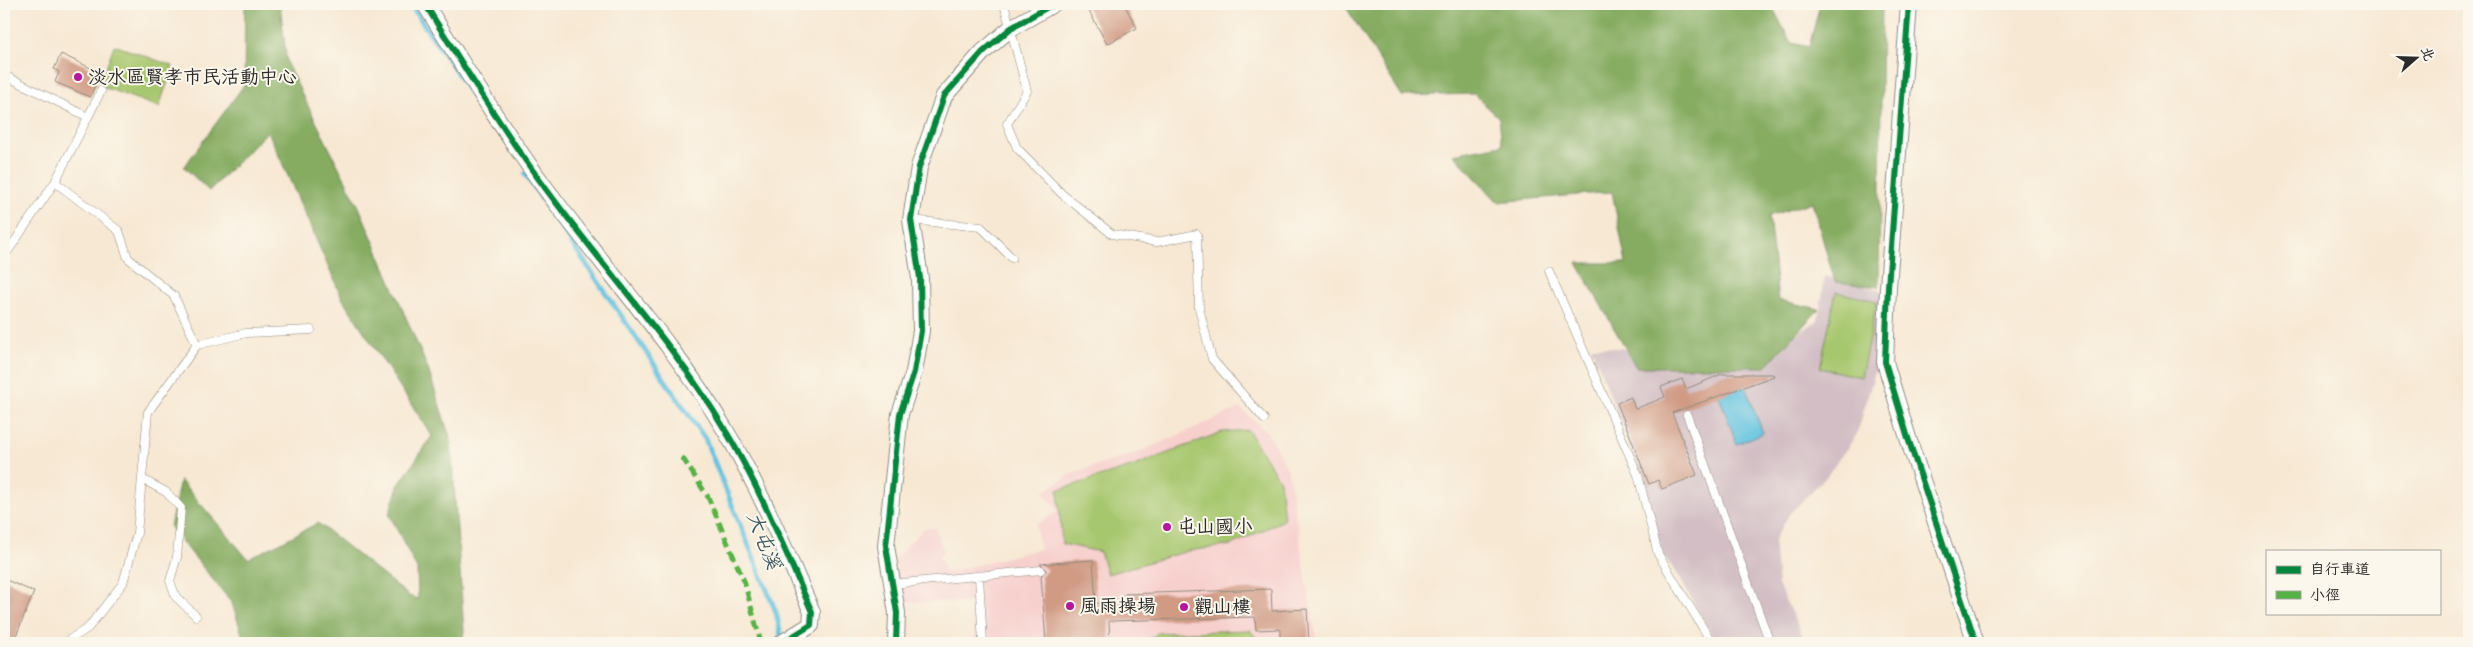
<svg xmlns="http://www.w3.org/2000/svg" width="2473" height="647" font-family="Mynerve,'LXGW WenKai TC',sans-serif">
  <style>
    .built { fill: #f7d0ce }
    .industrial { fill: #d2bec4 }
    .green { fill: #a7c76e; stroke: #69794c }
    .forest { fill: #85ac61; stroke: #586c46 }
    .water { fill: #62c3e0; stroke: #467786 }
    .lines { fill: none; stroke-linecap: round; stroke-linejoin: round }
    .stream { stroke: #62c3e0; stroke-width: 5 }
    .building { fill: #d09a83 }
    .lane-casing { stroke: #918a7f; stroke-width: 9 }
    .street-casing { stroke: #918a7f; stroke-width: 18 }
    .lane { stroke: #fff; stroke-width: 8 }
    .street { stroke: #fff; stroke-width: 16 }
    .quiet { stroke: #56b246; stroke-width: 5; stroke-dasharray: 10 5; stroke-linecap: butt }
    .cycleway-casing { stroke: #fbf7ec; stroke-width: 9 }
    .cycleway { stroke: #00873e; stroke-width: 6 }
    .poi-dot { fill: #b5179e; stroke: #fbf7ec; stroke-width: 2 }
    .labels { text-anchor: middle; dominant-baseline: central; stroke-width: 4; stroke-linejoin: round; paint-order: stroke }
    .poi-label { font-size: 19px; fill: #2b2b2b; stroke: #fbf7ec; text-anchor: start }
    .water-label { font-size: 20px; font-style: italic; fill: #3c5961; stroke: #fbf7ec }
  </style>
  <rect width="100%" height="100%" fill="#fbf7ec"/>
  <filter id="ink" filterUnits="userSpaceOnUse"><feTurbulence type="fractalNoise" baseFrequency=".02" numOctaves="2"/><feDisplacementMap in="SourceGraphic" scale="10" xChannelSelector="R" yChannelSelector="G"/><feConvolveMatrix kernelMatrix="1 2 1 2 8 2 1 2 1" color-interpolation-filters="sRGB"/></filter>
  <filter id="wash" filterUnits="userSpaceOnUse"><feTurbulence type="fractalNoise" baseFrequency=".0096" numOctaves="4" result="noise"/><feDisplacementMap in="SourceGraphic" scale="20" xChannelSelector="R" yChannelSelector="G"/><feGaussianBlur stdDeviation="1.12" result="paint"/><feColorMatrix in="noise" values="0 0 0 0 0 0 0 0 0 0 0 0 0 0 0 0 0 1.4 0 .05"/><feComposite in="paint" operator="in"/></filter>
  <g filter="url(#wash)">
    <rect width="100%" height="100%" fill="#f7e8d3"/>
    <path class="built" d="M 1240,408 L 1267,432 L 1288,470 L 1317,643 L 975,643 L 972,602 L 902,602 L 894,560 L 924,528 L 935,528 L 944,552 L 939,555 L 945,573 L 1040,549 L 1036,525 L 1058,511 L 1043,492 L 1073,473 L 1135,454 Z"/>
    <path class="industrial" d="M 1825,276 L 1882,291 L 1875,372 L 1857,434 L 1826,477 L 1790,513 L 1774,540 L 1778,585 L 1806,643 L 1716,643 L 1677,573 L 1662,554 L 1644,481 L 1591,346 L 1759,360 L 1818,320 Z"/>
    <path class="green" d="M 114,45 L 173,66 L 159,107 L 100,86 Z
      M 1836,292 L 1877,301 L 1861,377 L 1820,368 Z
      M 1248,430 L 1280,481 L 1284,520 L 1232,545 L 1188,551 L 1107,574 L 1100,552 L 1062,544 L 1058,490 L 1134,466 L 1222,432 Z
      M 1250,630 L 1260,643 L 1144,643 L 1158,633 Z"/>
    <path class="forest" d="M 245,4 L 280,4 L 287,64 L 359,207 L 428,369 L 451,441 L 464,631 L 462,643 L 245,643 L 232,603 L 170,527 L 180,480 L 248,559 L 318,523 L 409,596 L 418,599 L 417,569 L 389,514 L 398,486 L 432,436 L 342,298 L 268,131 L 209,191 L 184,167 L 244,85 Z
      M 1344,4 L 1773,4 L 1773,8 L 1791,43 L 1809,47 L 1820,4 L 1882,4 L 1879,287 L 1835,282 L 1812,202 L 1769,216 L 1778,300 L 1819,309 L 1765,367 L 1636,367 L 1577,263 L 1626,263 L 1612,192 L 1498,202 L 1453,154 L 1502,145 L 1499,118 L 1474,94 L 1402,96 Z"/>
    <path class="water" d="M 1745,386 L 1763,433 L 1737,444 L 1719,396 Z"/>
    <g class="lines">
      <path class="stream" d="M 410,4 L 487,117
        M 525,174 L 705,439 L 776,612 L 782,640"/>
    </g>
    <g id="blocks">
      <path class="building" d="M 1085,4 L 1124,4 L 1137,28 L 1107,44 Z
        M 61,54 L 101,73 L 90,97 L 55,82 L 59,72 L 54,69 Z
        M 1722,374 L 1773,374 L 1774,376 L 1672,413 L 1697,475 L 1662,489 L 1658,480 L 1649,484 L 1617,403 L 1631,397 L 1635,409 L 1665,397 L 1661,387 L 1682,379 L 1686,389 Z
        M 1093,560 L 1096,603 L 1126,602 L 1125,594 L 1271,589 L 1272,611 L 1307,609 L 1309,643 L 1280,643 L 1280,629 L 1256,630 L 1255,617 L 1109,621 L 1110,643 L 1046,643 L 1041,576 L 1047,570 L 1040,564 Z
        M 4,579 L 34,592 L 13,643 L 4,643 Z"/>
    </g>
  </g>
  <g filter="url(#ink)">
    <use href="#blocks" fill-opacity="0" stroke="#918a7f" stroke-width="1"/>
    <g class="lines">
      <defs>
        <path id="lane" d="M 1004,4 L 1027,91 L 1007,124 L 1017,148 L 1062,194 L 1112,234 L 1157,242 L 1197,234 L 1199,308 L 1212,359 L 1264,419
          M 4,75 L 88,117 L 55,182 L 4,257
          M 88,117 L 101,91
          M 55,182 L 119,231 L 128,258 L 174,296 L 197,345 L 148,412 L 137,533 L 123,583 L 88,628 L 64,643
          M 911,220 L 981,227 L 1012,258
          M 1549,271 L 1638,475 L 1658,554 L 1712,643
          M 197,345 L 246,333 L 311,330
          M 1687,415 L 1770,643
          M 142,479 L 166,492 L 181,508 L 177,557 L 170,581 L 176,597 L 196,616
          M 979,577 L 983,643
          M 892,584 L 1041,570
          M 2468,643 L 2469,642"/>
        <path id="street" d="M 425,4 C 468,73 511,144 561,209 C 616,282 677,349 724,428 C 759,486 785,550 812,612 L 811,625 L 782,643
          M 1909,4 L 1888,287 L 1885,362 L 1908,438 L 1976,643
          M 896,643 L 897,613 L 886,546 L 900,414 L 914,372 L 921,331 L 920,278 L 911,220 L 919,167 L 944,96 L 983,52 L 1011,28 L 1053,4"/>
      </defs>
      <use href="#lane" class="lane-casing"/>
      <use href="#street" class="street-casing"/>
      <use href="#lane" class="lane"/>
      <use href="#street" class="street"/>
      <path class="quiet" d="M 682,457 L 708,497 L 744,581 L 761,643"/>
      <defs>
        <path id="cycleway" d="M 425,4 C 468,73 511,144 561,209 C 616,282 677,349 724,428 C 759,486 785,550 812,612 L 811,625 L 782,643
          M 1909,4 L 1888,287 L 1885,362 L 1908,438 L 1976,643
          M 896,643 L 897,613 L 886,546 L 900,414 L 914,372 L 921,331 L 920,278 L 911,220 L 919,167 L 944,96 L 983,52 L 1011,28 L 1053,4"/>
      </defs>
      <use href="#cycleway" class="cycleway-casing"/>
      <use href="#cycleway" class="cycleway"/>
    </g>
  </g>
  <g class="poi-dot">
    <circle cx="78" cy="77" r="5"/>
    <circle cx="1167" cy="527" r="5"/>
    <circle cx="1070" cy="606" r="5"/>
    <circle cx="1184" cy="607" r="5"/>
  </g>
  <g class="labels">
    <g class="poi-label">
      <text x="88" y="77">淡水區賢孝市民活動中心</text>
      <text x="1177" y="527">屯山國小</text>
      <text x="1080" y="606">風雨操場</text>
      <text x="1194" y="607">觀山樓</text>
    </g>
    <g class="water-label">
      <text transform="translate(763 541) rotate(68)">大屯溪</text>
    </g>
  </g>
  <rect width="2473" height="647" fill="none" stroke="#fbf7ec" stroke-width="20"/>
  <rect x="2266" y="550" width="175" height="65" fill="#fbf7ec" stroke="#a8a59f"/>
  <rect x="2276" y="566" width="25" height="8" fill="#00873e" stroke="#a8a59f"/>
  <text x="2310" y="574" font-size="15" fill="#2b2b2b">自行車道</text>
  <rect x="2276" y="591" width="25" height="8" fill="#56b246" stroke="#a8a59f"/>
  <text x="2310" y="600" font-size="15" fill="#2b2b2b">小徑</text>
  <g transform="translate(2416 58) rotate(70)" stroke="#fbf7ec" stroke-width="4" paint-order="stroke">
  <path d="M0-4L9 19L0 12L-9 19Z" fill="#2b2b2b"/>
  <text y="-8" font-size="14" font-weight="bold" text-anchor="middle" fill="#2b2b2b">北</text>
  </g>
</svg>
